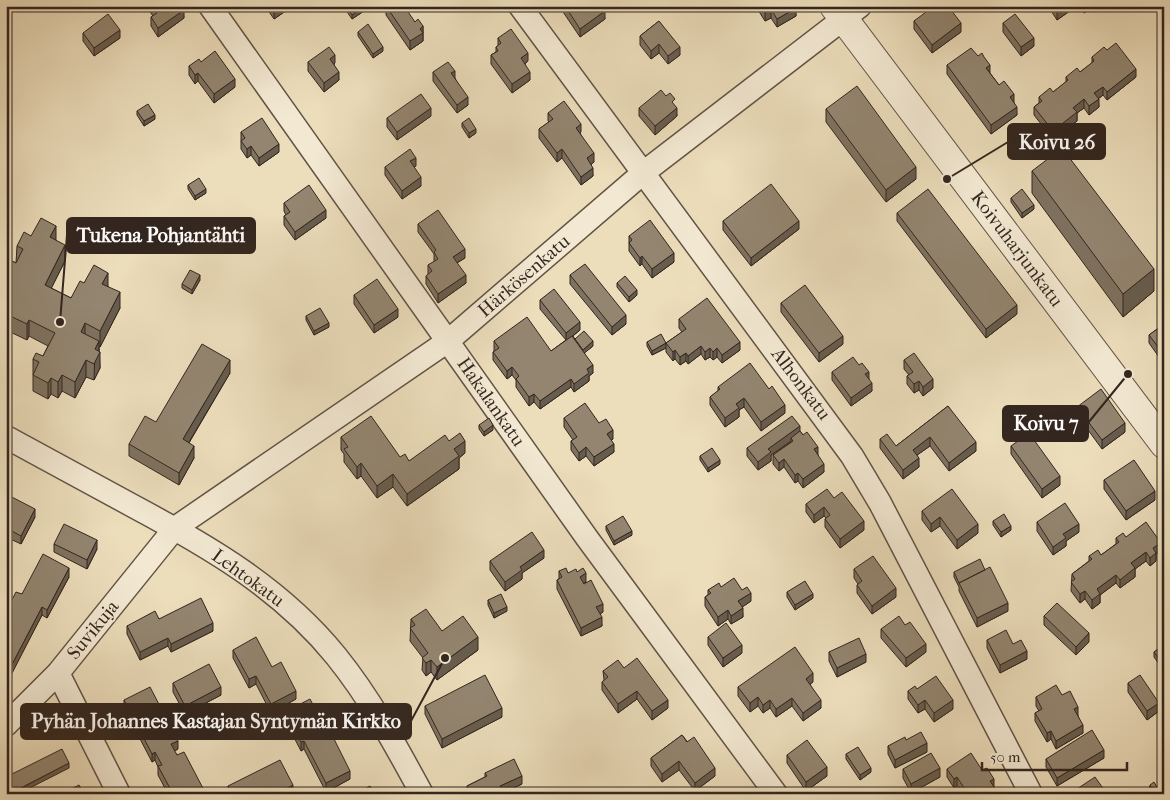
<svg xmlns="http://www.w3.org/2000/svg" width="1170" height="800" font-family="'IM FELL French Canon',serif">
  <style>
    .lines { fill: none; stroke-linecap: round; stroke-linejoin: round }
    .minor-casing { stroke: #615446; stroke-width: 25 }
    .tertiary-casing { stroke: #615446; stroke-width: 30 }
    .minor { stroke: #f3e9d3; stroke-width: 22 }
    .tertiary { stroke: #f3e9d3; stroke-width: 28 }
    .wall { fill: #7e7260; stroke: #33261f }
    .shaded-wall { fill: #675d4e; stroke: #33261f }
    .building { fill: #938570; stroke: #33261f }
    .labels { text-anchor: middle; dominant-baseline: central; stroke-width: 4; stroke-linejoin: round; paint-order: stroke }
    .street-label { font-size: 19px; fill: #33261f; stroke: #f3e9d3 }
    .leader { fill: none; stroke: #33261f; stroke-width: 2 }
    .callout-dot { fill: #33261f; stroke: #f3e9d3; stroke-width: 2 }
    .callout { fill: #33261f; stroke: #33261f; stroke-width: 2 }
    .callout-label { font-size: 20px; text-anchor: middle; font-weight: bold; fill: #fff }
  </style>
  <rect width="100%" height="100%" fill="#ecddbb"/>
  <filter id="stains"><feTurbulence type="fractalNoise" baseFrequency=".004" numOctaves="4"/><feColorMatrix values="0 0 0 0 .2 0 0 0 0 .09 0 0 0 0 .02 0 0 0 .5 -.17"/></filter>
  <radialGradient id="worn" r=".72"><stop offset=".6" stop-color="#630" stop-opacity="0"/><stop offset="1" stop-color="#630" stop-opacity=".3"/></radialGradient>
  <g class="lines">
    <defs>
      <path id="minor" d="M 210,6 L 587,538 L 776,794
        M 520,6 L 852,456 L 880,503 L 1031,794
        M 6,437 C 48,460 91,483 133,506 C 208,546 281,588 336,656 C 370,698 396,746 422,794
        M 58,673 L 119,794
        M 6,725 L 58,673 L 175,528 L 448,341 L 643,173 L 860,6"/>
      <path id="tertiary" d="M 834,6 L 1164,444"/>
    </defs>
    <use href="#minor" class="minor-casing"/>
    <use href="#tertiary" class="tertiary-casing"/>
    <use href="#minor" class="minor"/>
    <use href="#tertiary" class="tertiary"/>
  </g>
  <path class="wall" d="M 148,6 L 182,6 L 184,18 L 158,37 L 151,26 L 151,17 L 153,16 L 148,9 Z
    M 265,6 L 293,6 L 274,19 Z
    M 343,6 L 367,6 L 367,9 L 352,19 Z
    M 386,6 L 423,26 L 423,41 L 410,50 L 386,15 Z
    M 559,6 L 602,6 L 605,19 L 580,37 Z
    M 758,6 L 795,6 L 796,16 L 777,27 L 771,18 L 765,21 L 758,10 Z
    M 1048,6 L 1077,6 L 1057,20 Z
    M 1079,6 L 1095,6 L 1084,13 Z
    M 938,12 L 961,32 L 932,53 L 914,29 L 914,21 Z
    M 659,21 L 680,55 L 668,64 L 659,53 L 651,59 L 640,45 L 640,36 Z
    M 1003,23 L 1034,46 L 1021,56 L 1003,32 Z
    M 358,32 L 383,51 L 373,58 L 358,36 Z
    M 83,33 L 120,38 L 94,56 L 83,41 Z
    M 498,38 L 528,61 L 525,64 L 530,80 L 512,93 L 491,64 L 491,55 L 496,52 L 496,47 L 498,46 Z
    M 1107,50 L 1136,77 L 1107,100 L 1103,95 L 1098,99 L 1099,107 L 1089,115 L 1084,108 L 1077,113 L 1077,121 L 1053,139 L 1034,115 L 1034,107 L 1039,103 L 1039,97 L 1053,92 L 1066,82 L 1066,77 L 1080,72 L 1092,63 L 1092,57 Z
    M 201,62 L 235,87 L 214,103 L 198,81 L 195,84 L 189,75 L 189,66 Z
    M 308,62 L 335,63 L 334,64 L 339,80 L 324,92 L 308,71 Z
    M 947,65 L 990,73 L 999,85 L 1014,103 L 1017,115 L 991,134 L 947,74 Z
    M 433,72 L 455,78 L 468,105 L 457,113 L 433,81 Z
    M 675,106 L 677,116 L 655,135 L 639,116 L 639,108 Z
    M 826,109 L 916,179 L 886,202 L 826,122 Z
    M 137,111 L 155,119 L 144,126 L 137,115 Z
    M 548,113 L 581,132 L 580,133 L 594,162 L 591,164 L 593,176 L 581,185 L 562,158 L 557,162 L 539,138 L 539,129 L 549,122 L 548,121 Z
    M 431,116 L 397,140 L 387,127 L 387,118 Z
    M 462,123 L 476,133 L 469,138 L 462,127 Z
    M 241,132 L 279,152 L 259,166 L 251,155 L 247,158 L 241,149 Z
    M 416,166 L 414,167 L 421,186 L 402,199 L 385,175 L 385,167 Z
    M 1032,171 L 1154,291 L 1123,317 L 1032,193 Z
    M 188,185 L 206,193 L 195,200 L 188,189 Z
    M 1011,198 L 1034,209 L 1022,218 L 1011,202 Z
    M 284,203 L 326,218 L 295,240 L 284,225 L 284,216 L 286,215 L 284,211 Z
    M 897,213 L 1017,314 L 986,338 L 897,221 Z
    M 723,221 L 799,229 L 751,266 L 723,230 Z
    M 418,224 L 465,258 L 457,263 L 466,283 L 438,303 L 426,284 L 426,276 L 428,274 L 428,265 L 434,262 L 434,254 L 418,232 Z
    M 31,236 L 56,240 L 65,261 L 51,288 L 71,298 L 84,283 L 108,286 L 120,308 L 100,347 L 99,347 L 100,368 L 94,380 L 86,377 L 75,398 L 62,391 L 58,398 L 51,394 L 48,399 L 33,391 L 33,359 L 43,356 L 48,346 L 29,336 L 27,340 L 6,330 L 6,258 L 16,263 L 17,246 Z
    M 629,236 L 674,262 L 652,278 L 642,264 L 640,266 L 629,251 Z
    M 229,237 L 248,240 L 234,249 L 229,242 Z
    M 570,275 L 626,324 L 612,335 L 570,284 Z
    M 200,280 L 192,294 L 182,288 L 182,284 Z
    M 617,283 L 637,295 L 629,302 L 617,287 Z
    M 354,295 L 398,317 L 374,333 L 354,304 Z
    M 540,300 L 580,330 L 573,336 L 575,339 L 593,346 L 584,353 L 593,373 L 589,376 L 589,381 L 574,392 L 571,387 L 540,409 L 534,402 L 529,406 L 516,387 L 516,380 L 512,375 L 507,379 L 493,360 L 493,352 L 494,351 L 494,341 L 551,351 L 566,340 L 540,309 Z
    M 781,303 L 843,344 L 819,362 L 781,312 Z
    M 306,316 L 329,327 L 314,335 L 306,320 Z
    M 679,319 L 740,350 L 722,363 L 717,357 L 713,360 L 710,357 L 705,360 L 701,354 L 688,364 L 686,361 L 680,365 L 675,359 L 673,361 L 666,352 L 666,348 L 652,355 L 647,346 L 647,342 L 666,343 L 682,332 L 679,328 Z
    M 1164,324 L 1164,364 L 1149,343 L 1149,335 Z
    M 904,360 L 933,388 L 923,396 L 919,390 L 914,393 L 907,384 L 907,376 L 909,375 L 904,369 Z
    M 859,365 L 869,379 L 872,391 L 851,406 L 832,380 L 832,372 Z
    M 230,373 L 189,443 L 194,458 L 179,485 L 129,456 L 129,444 L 156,422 Z
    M 718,387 L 785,413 L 761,431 L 744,407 L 739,410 L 739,417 L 725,427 L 710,405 L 710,397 L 718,391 Z
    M 948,406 L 976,451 L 949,471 L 930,446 L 917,455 L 919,467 L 903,479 L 880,448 L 880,439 L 896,446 Z
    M 1077,407 L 1125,432 L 1102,449 L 1077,415 Z
    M 564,418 L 599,423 L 613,439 L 611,440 L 614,452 L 594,466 L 586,456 L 579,461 L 571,450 L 571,441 L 573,440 L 564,427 Z
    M 479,425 L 493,430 L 484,436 L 479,429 Z
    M 800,431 L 818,455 L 824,472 L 803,488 L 798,481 L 795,483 L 784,467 L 779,471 L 773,464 L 773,455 L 791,442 L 791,441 L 771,455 L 771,461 L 758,470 L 747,456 L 747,448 Z
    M 341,437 L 409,461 L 449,441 L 465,453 L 459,458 L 459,469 L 407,506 L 393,487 L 377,498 L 361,476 L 357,479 L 344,462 L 344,454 L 341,450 Z
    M 1011,446 L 1060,485 L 1042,498 L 1011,454 Z
    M 700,456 L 720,464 L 708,472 L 700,460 Z
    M 1104,480 L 1155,500 L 1126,520 L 1104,489 Z
    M 6,494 L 35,517 L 21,544 L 6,537 Z
    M 834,498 L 864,530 L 840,548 L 825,527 L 825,519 L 826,518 L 824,516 L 814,523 L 806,512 L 806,504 Z
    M 922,511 L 978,533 L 957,549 L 940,526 L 931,532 L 922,520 Z
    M 993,521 L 1011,530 L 1001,537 L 993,525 Z
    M 1037,522 L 1079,532 L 1066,541 L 1066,546 L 1053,555 L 1037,531 Z
    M 606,526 L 632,535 L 614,545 L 606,530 Z
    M 1126,537 L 1161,551 L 1156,554 L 1156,561 L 1150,566 L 1146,561 L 1135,569 L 1135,577 L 1120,588 L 1116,583 L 1100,595 L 1100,603 L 1092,609 L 1085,599 L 1080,603 L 1071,591 L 1072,574 L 1089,561 L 1089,556 L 1101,555 L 1116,544 L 1116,538 Z
    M 54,544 L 97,549 L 87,569 L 54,552 Z
    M 544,558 L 522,573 L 522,579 L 505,591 L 490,570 L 490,561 Z
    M 854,569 L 896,597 L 872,614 L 857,593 L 857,585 L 858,584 L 854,578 Z
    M 559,571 L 568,573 L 577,572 L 586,582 L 583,583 L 603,612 L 600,614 L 602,626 L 581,636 L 557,589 L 557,580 L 559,579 Z
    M 954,572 L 1008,611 L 977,627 L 959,591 L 959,587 L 954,577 Z
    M 69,577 L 47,618 L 42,615 L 6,683 L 6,611 L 22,594 Z
    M 721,587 L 751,601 L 742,607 L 743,617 L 731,624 L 728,619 L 718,626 L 705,606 L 705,597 L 708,595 L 708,590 Z
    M 787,592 L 813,598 L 795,610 L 787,597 Z
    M 488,600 L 507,611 L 494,618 L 488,605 Z
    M 1044,616 L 1089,642 L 1076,655 L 1044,625 Z
    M 159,619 L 213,631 L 171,652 L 168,646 L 140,660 L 127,634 L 127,626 Z
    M 411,619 L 442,631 L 478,650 L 437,680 L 431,672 L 426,676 L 422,670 L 423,658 L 410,641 Z
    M 881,629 L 926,652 L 906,667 L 881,638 Z
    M 708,637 L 742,653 L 723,667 L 708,645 Z
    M 987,640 L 1013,644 L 1027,659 L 1000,673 L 987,648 Z
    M 1164,645 L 1164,667 L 1162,668 L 1154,657 L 1154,652 Z
    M 233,650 L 296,699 L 271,713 L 256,684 L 249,688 L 233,658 Z
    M 829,652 L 866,662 L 837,677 L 829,661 Z
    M 624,668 L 668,708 L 652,720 L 637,699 L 618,713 L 602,690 L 602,682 L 604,680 L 603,671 Z
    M 813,682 L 810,684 L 821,708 L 803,721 L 792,706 L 776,717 L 770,708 L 763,713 L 758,706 L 750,712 L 738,696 L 738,687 Z
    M 173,683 L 221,695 L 185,714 L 173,692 Z
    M 1128,683 L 1159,711 L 1147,720 L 1128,692 Z
    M 917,689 L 953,709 L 934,722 L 925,709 L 918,713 L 908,699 L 908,691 Z
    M 1062,695 L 1078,715 L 1083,733 L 1056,749 L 1051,739 L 1047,742 L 1035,721 L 1035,713 L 1039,711 L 1036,706 L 1036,697 Z
    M 124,700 L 178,749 L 174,751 L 177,755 L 206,794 L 168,794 L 158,775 L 158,767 L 155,760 L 152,762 L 124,708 Z
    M 425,706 L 502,717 L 442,748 L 425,714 Z
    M 285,712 L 350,779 L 326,792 L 304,749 L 301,751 L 285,720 Z
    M 682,735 L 715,776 L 695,791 L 679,770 L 662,782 L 651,766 L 651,758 Z
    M 906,740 L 927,752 L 895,768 L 888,754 L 888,746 Z
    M 846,754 L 871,772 L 860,780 L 846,759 Z
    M 787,755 L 827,776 L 806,791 L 787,763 Z
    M 1104,758 L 1057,786 L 1046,767 L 1046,759 Z
    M 903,769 L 940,777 L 911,793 L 903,778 Z
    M 947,769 L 998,794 L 962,794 L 957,786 L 954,788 L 947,777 Z
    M 485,773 L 522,784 L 503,793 L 504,794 L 467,794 L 467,786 L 485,777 Z
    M 1164,774 L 1164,794 L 1149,794 L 1150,785 L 1157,787 L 1163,784 L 1163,775 Z
    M 228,786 L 293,793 L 228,794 Z"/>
  <path class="shaded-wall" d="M 281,6 L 293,6 L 274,19 L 274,11 Z
    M 365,6 L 367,6 L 367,9 L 352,19 L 352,15 Z
    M 446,6 L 451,6 L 446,10 Z
    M 1065,6 L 1077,6 L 1057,20 L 1057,12 Z
    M 1084,6 L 1095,6 L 1084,13 Z
    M 796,8 L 796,16 L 777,27 L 777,19 Z
    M 771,9 L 771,18 L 765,21 L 765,13 Z
    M 184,10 L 184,18 L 158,37 L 158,28 Z
    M 605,11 L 605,19 L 580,37 L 580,29 Z
    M 961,23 L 961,32 L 932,53 L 932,45 Z
    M 423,26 L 423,41 L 410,50 L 410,41 L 420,29 Z
    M 120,30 L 120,38 L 94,56 L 94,48 Z
    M 1034,38 L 1034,46 L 1021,56 L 1021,47 Z
    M 659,44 L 659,53 L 651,59 L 651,51 Z
    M 383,47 L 383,51 L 373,58 L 373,54 Z
    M 680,47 L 680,55 L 668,64 L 668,56 Z
    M 528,53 L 528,61 L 521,67 L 521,58 Z
    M 335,55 L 335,63 L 330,67 L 330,59 Z
    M 990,65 L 990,73 L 986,68 Z
    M 1136,69 L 1136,77 L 1107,100 L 1107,92 Z
    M 455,71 L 455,79 L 451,73 Z
    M 339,72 L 339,80 L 324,92 L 324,83 Z
    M 530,72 L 530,80 L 512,93 L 512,84 Z
    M 198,73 L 198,81 L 195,84 L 195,75 Z
    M 235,79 L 235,87 L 214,103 L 214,94 Z
    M 1103,87 L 1103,95 L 1094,102 L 1094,93 Z
    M 1014,94 L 1014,103 L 1010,97 Z
    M 468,97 L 468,105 L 457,113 L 457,105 Z
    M 1084,99 L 1084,108 L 1077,113 L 1077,121 L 1053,139 L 1053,131 L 1073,108 Z
    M 1099,99 L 1099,107 L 1089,115 L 1089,106 Z
    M 1017,107 L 1017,115 L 991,134 L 991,125 Z
    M 431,108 L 431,116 L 397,140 L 397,132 Z
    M 677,108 L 677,116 L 655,135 L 655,126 Z
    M 155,115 L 155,119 L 144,126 L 144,121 Z
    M 581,124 L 581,132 L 576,136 L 576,128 Z
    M 476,129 L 476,133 L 469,138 L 469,133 Z
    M 279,144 L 279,152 L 259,166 L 259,158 Z
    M 251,146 L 251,155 L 247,158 L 247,149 Z
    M 562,149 L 562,158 L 557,162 L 557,153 Z
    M 594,153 L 594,162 L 587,167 L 587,158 Z
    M 416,158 L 416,166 L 410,170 L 410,161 Z
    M 916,167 L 916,179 L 886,202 L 886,190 Z
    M 593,168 L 593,176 L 581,185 L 581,177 Z
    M 421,177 L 421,186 L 402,199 L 402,191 Z
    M 206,189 L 206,193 L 195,200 L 195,196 Z
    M 1034,205 L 1034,209 L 1022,218 L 1022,213 Z
    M 326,210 L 326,218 L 295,240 L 295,232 Z
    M 799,221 L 799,229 L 751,266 L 751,258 Z
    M 56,226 L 56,242 L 50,237 Z
    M 248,236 L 248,240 L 234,249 L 234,245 Z
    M 65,245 L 65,261 L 45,301 L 45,285 Z
    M 465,249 L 465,258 L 453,265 L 453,257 Z
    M 674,253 L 674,262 L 652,278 L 652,269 Z
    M 642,256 L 642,264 L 640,266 L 640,258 Z
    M 1154,269 L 1154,291 L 1123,317 L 1123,294 Z
    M 108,273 L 108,289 L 102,284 Z
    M 200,275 L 200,280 L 192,294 L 192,290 Z
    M 466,275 L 466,283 L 438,303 L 438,294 Z
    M 637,290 L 637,295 L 629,302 L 629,297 Z
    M 120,292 L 120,308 L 100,347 L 100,331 Z
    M 1017,305 L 1017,314 L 986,338 L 986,329 Z
    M 398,309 L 398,317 L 374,333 L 374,325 Z
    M 626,315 L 626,324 L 612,335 L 612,327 Z
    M 29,320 L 29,336 L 27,340 L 27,324 Z
    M 580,322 L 580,330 L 566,341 L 566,333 Z
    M 85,323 L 85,339 L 81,332 Z
    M 329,323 L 329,327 L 314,335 L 314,331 Z
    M 843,336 L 843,344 L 819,362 L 819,353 Z
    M 99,341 L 99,354 L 100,352 L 100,368 L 94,380 L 95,349 Z
    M 593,341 L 593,346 L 582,355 L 582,351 Z
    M 740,342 L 740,350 L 722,363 L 722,355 Z
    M 666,343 L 666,348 L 652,355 L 652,351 Z
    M 701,346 L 701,354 L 688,364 L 688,356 Z
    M 710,348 L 710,357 L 705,360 L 705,352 Z
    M 717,348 L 717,357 L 713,360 L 713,352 Z
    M 675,350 L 675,359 L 673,361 L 673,352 Z
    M 686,353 L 686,361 L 680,365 L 680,357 Z
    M 86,360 L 86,377 L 75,398 L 75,382 Z
    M 230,360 L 230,373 L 183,452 L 183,439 Z
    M 593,365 L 593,373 L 589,376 L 589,381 L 574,392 L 574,384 L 587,369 Z
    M 512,367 L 512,375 L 507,379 L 507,371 Z
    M 869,372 L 869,380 L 865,374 Z
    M 62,375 L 62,391 L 58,398 L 58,382 Z
    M 51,378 L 51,394 L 48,399 L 48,383 Z
    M 571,379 L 571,387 L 540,409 L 540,401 Z
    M 933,379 L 933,388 L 923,396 L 923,387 Z
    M 919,381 L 919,390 L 914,393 L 914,384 Z
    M 872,383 L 872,391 L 851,406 L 851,398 Z
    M 534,394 L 534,402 L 529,406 L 529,397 Z
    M 744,398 L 744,407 L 739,410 L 739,417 L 725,427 L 725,418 L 736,404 Z
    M 785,405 L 785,413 L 761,431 L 761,422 Z
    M 1125,423 L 1125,432 L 1102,449 L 1102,440 Z
    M 493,425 L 493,430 L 484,436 L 484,432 Z
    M 800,426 L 800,435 L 791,438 L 791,441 L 771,455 L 771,461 L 758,470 L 758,462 L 768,449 Z
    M 613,430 L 613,439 L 607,443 L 607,434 Z
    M 930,437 L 930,446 L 913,458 L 913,450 Z
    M 465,441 L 465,453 L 459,458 L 459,469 L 407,506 L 407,494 L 454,449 Z
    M 976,442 L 976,451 L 949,471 L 949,463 Z
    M 614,444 L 614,452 L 594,466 L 594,457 Z
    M 194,446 L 194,458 L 179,485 L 179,473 Z
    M 586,447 L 586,456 L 579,461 L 579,453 Z
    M 818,447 L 818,455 L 814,449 Z
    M 919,458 L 919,467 L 903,479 L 903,470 Z
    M 784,459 L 784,467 L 779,471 L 779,463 Z
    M 720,460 L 720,464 L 708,472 L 708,468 Z
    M 361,463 L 361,476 L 357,479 L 357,467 Z
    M 824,464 L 824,472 L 803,488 L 803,479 Z
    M 798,473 L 798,481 L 795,483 L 795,475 Z
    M 393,474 L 393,487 L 377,498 L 377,486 Z
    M 1060,476 L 1060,485 L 1042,498 L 1042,489 Z
    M 1155,491 L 1155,500 L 1126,520 L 1126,511 Z
    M 824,507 L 824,516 L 814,523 L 814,515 Z
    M 35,509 L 35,517 L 21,544 L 21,536 Z
    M 940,517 L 940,526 L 931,532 L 931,524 Z
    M 864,521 L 864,530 L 840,548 L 840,539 Z
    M 978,524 L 978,533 L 957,549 L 957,540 Z
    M 1079,524 L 1079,532 L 1066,541 L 1066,546 L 1053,555 L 1053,547 L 1063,534 Z
    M 1011,526 L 1011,530 L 1001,537 L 1001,532 Z
    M 632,531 L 632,535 L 614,545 L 614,541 Z
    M 97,540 L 97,549 L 87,569 L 87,560 Z
    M 1161,543 L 1161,551 L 1156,554 L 1156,561 L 1150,566 L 1150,558 L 1153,548 Z
    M 544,550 L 544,558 L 522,573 L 522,579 L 505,591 L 505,582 L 520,567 Z
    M 1146,552 L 1146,561 L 1135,569 L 1135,577 L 1120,588 L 1120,580 L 1131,563 Z
    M 69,568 L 69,577 L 47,618 L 47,610 Z
    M 586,573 L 586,582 L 580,585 L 580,577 Z
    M 1116,575 L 1116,583 L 1100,595 L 1100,603 L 1092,609 L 1092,600 L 1097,589 Z
    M 896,588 L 896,597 L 872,614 L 872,606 Z
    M 1085,591 L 1085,599 L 1080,603 L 1080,594 Z
    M 751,593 L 751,601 L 738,610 L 738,601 Z
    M 813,594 L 813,598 L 795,610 L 795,605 Z
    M 1008,603 L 1008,611 L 977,627 L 977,618 Z
    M 603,604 L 603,612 L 596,616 L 596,607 Z
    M 42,607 L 42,615 L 7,683 L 7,674 Z
    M 507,607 L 507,611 L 494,618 L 494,613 Z
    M 743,608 L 743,617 L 731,624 L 731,616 Z
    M 728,610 L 728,619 L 718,626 L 718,617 Z
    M 602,617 L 602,626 L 581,636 L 581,628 Z
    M 213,623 L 213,631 L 171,652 L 171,644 Z
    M 1089,633 L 1089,642 L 1076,655 L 1076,647 Z
    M 478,637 L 478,650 L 437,680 L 437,667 Z
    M 168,638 L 168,646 L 140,660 L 140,652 Z
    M 926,644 L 926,652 L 906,667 L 906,658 Z
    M 742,645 L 742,653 L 723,667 L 723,658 Z
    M 1027,651 L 1027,659 L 1000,673 L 1000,665 Z
    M 866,654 L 866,662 L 837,677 L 837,668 Z
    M 431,660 L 431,672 L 426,676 L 426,663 Z
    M 813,673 L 813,682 L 806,687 L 806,679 Z
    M 256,676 L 256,684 L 249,688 L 249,679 Z
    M 221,687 L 221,695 L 185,714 L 185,706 Z
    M 296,691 L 296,699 L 271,713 L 271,704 Z
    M 637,691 L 637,699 L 618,713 L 618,704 Z
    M 758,697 L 758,706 L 750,712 L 750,703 Z
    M 792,698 L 792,706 L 776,717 L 776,709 Z
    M 668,700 L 668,708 L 652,720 L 652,711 Z
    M 770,700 L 770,708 L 763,713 L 763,705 Z
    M 821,700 L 821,708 L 803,721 L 803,713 Z
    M 925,700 L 925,709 L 918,713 L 918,705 Z
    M 953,700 L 953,709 L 934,722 L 934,713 Z
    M 1159,703 L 1159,711 L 1147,720 L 1147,711 Z
    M 1078,707 L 1078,715 L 1074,717 L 1074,709 Z
    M 502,708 L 502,717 L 442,748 L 442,739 Z
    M 1083,725 L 1083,733 L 1056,749 L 1056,741 Z
    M 1051,731 L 1051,739 L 1047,742 L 1047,733 Z
    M 178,741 L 178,749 L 171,753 L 171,744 Z
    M 304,741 L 304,749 L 301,751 L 301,742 Z
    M 927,743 L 927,752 L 895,768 L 895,760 Z
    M 1104,750 L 1104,758 L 1057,786 L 1057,778 Z
    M 155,752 L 155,760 L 152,762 L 152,754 Z
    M 679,761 L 679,770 L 662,782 L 662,774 Z
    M 69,763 L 69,768 L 18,794 L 10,794 Z
    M 827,767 L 827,776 L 806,791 L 806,782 Z
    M 715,768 L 715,776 L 695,791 L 695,783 Z
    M 871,768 L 871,772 L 860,780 L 860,775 Z
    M 940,768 L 940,777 L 911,793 L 911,784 Z
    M 350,771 L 350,779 L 326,792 L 326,783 Z
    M 522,776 L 522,784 L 501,794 L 500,786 Z
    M 957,777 L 957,786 L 954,788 L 954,779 Z
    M 994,779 L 994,787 L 990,781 Z
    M 293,785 L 293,793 L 276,794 Z"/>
  <path class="building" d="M 152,6 L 182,6 L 184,10 L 158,28 L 151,17 L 157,13 Z
    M 271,6 L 281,6 L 274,11 Z
    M 346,6 L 365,6 L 352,15 Z
    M 386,6 L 404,6 L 415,22 L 418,19 L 423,26 L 420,29 L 423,33 L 410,41 Z
    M 565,6 L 602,6 L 605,11 L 580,29 Z
    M 761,6 L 795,6 L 796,8 L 777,19 L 771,9 L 765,13 Z
    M 934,6 L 938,12 L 946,6 L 948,6 L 961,23 L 932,45 L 914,21 Z
    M 1053,6 L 1065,6 L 1057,12 Z
    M 108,14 L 120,30 L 94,48 L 83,33 Z
    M 1015,14 L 1034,38 L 1021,47 L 1003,23 Z
    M 659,21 L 680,47 L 668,56 L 659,44 L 651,51 L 640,36 Z
    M 368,24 L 383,47 L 373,54 L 358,32 Z
    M 511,29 L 528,53 L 521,58 L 530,72 L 512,84 L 491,55 L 498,51 L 496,47 L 501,43 L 498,38 Z
    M 1116,43 L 1136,69 L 1107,92 L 1103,87 L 1094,93 L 1099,99 L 1089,106 L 1084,99 L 1073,108 L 1077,112 L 1053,131 L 1034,107 L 1042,101 L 1039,97 L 1050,88 L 1053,92 L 1068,80 L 1066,77 L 1077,68 L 1080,72 L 1094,61 L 1092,57 L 1104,47 L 1107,50 Z
    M 329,47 L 335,55 L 330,59 L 339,72 L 324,83 L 308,62 Z
    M 971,48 L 978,56 L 982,53 L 984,57 L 990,65 L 986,68 L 999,85 L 1004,81 L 1014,94 L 1010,97 L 1017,107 L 991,125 L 947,65 Z
    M 215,51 L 235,79 L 214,94 L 198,73 L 195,75 L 189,66 L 199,59 L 201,62 Z
    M 448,62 L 455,71 L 451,73 L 468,97 L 457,105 L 433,72 Z
    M 857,86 L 916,167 L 886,190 L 826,109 Z
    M 661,90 L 666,96 L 670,93 L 675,99 L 672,102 L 677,108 L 655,126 L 639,108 Z
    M 421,94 L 431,108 L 397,132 L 387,118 Z
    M 564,101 L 581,124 L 576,128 L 594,153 L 587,158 L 593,168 L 581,177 L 562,149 L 557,153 L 539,129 L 553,119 L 548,113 Z
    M 148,104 L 155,115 L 144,121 L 137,111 Z
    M 262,118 L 279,144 L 259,158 L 251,146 L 247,149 L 241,141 L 245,138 L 241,132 Z
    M 469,118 L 476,129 L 469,133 L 462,123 Z
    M 1062,148 L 1154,269 L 1123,294 L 1032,171 Z
    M 410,149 L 416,158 L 410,161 L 421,177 L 402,191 L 385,167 Z
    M 199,178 L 206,189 L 195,196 L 188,185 Z
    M 771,184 L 799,221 L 751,258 L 723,221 Z
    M 309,185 L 326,210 L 295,232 L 284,216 L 290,212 L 284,203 Z
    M 928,189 L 1017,305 L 986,329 L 897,213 Z
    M 1022,189 L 1034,205 L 1022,213 L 1011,198 Z
    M 438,210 L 465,249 L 453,257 L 466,275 L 438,294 L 426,276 L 432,271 L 428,265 L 438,259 L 434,252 L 436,250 L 418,224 Z
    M 41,218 L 56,226 L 50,237 L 65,245 L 45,285 L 71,298 L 80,281 L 84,283 L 94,265 L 108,273 L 102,284 L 120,292 L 100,331 L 85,323 L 81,332 L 99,341 L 95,349 L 100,352 L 94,364 L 86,360 L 75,382 L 62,375 L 58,382 L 51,378 L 48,383 L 33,375 L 39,362 L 33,359 L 36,353 L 43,356 L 55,333 L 29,320 L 27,324 L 6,314 L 6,258 L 16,263 L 23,249 L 17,246 L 24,232 L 31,236 Z
    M 650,220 L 674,253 L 652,269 L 642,256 L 640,258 L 629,243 L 632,240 L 629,236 Z
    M 585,264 L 626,315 L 612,327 L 570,275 Z
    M 190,270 L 200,275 L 192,290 L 182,284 Z
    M 625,276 L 637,290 L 629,297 L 617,283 Z
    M 377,279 L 398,309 L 374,325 L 354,295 Z
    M 805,285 L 843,336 L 819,353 L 781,303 Z
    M 554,289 L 580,322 L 566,333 L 540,300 Z
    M 707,298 L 740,342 L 722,355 L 717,348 L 713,352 L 710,348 L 705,352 L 701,346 L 688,356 L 686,353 L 680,357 L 675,350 L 673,352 L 666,343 L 686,329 L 679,319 Z
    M 320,308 L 329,323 L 314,331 L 306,316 Z
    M 527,317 L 551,351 L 572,336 L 593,365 L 587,369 L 589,373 L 574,384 L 571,379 L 540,401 L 534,394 L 529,397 L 516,379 L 519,376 L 512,367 L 507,371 L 493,352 L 499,348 L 494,341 Z
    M 1164,324 L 1164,355 L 1149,335 Z
    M 584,331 L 593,341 L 583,350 L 575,339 Z
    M 661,334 L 666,343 L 652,351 L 647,342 Z
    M 202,344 L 230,360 L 183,439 L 194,446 L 179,473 L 129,444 L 145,416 L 156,422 Z
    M 914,353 L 933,379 L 923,387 L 919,381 L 914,384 L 907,376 L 913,372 L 904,360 Z
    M 853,357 L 859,365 L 862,363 L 869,372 L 865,374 L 872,383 L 851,398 L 832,372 Z
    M 750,363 L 769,389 L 772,386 L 785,405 L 761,422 L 744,398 L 736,404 L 739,408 L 725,418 L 710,397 L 720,389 L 718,387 Z
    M 1101,389 L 1125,423 L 1102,440 L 1077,407 Z
    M 585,403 L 599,423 L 606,419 L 613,430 L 607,434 L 614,444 L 594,457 L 586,447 L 579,453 L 571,441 L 577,437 L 564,418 Z
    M 948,406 L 976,442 L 949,463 L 930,437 L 913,450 L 919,458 L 903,470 L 880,439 L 887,434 L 896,446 Z
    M 371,416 L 400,457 L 405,454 L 409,461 L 445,435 L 449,441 L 460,433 L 465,441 L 454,449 L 459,456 L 407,494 L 393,474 L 377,486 L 361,463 L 357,467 L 344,449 L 348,447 L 341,437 Z
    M 792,416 L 800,426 L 768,449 L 771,452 L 758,462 L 747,448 Z
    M 489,418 L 493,425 L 484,432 L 479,425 Z
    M 800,431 L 803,435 L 807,432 L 818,447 L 814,449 L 824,464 L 803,479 L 798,473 L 795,475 L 784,459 L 779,463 L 773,455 L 793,441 L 791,438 Z
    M 1029,433 L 1060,476 L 1042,489 L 1011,446 Z
    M 712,448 L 720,460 L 708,468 L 700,456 Z
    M 1134,460 L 1155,491 L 1126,511 L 1104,480 Z
    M 827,489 L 834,498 L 842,492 L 864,521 L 840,539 L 825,519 L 830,515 L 824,507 L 814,515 L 806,504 Z
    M 952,489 L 978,524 L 957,540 L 940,517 L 931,524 L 922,511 Z
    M 6,494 L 35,509 L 21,536 L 6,528 Z
    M 1065,503 L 1079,524 L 1063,534 L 1066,538 L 1053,547 L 1037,522 Z
    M 1004,514 L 1011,526 L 1001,532 L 993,521 Z
    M 623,516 L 632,531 L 614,541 L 606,526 Z
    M 1146,522 L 1161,543 L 1153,548 L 1156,553 L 1150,558 L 1146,552 L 1131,563 L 1135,568 L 1120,580 L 1116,575 L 1097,589 L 1100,594 L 1092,600 L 1085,591 L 1080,594 L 1071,582 L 1075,579 L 1072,574 L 1092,559 L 1089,556 L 1098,550 L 1101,555 L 1119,542 L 1116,538 L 1123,533 L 1126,537 Z
    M 64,524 L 97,540 L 87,560 L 54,544 Z
    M 532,532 L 544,550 L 520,567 L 522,570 L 505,582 L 490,561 Z
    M 43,554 L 69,568 L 47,610 L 42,607 L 7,674 L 6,611 L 16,592 L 22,594 Z
    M 873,556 L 896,588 L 872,606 L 857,585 L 862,581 L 854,569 Z
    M 980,559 L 985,570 L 959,583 L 954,572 Z
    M 990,567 L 1008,603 L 977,618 L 959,583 Z
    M 566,568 L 568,573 L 576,569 L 577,572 L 583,568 L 586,573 L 580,577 L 584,584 L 591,580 L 603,604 L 596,607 L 602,617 L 581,628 L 557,580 L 562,577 L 559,571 Z
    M 734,578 L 742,590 L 747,587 L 751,593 L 738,601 L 743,608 L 731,616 L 728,610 L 718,617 L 705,597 L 711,593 L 708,590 L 719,583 L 721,587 Z
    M 805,581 L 813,594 L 795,605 L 787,592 Z
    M 501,594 L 507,607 L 494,613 L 488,600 Z
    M 201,598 L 213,623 L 171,644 L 168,638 L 140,652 L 127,626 L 155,611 L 159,619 Z
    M 1057,603 L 1089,633 L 1076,647 L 1044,616 Z
    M 426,609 L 442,631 L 463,616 L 478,637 L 437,667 L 431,660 L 426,663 L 422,658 L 428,653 L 410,628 L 415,625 L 411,619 Z
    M 899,616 L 905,625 L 910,622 L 926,644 L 906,658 L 881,629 Z
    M 726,623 L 742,645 L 723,658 L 708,637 Z
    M 1006,630 L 1013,644 L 1021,640 L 1027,651 L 1000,665 L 987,640 Z
    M 256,637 L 272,667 L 281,662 L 296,691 L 271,704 L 256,676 L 249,679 L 233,650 Z
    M 859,638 L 866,654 L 837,668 L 829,652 Z
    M 1164,645 L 1164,662 L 1162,664 L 1154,652 Z
    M 795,647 L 813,673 L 806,679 L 821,700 L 803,713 L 792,698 L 776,709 L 770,700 L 763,705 L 758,697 L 750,703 L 738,687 Z
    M 637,658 L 668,700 L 652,711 L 637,691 L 618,704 L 602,682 L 608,677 L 603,671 L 618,660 L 624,668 Z
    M 209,664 L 221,687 L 185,706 L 173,683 Z
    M 485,675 L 502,708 L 442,739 L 425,706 Z
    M 1140,675 L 1159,703 L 1147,711 L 1128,683 Z
    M 936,676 L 953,700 L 934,713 L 925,700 L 918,705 L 908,691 L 915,686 L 917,689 Z
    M 1056,685 L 1062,695 L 1070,691 L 1078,707 L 1074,709 L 1083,725 L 1056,741 L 1051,731 L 1047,733 L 1035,713 L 1042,709 L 1036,697 Z
    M 150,687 L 178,741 L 171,744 L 177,755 L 184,752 L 206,794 L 173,794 L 158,766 L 162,765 L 155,752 L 152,754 L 124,700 Z
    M 310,699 L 325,728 L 328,727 L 350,771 L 326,783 L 304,741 L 301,742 L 285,712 Z
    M 1092,730 L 1104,750 L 1057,778 L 1046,759 Z
    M 921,732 L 927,743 L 895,760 L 888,746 L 905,737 L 906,740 Z
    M 682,735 L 687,742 L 694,737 L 715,768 L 695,783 L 679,761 L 662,774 L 651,758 Z
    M 807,740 L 827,767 L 806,782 L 787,755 Z
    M 858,747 L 871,768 L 860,775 L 846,754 Z
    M 62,749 L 69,763 L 9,794 L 6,788 L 6,777 Z
    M 931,753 L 940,768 L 911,784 L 903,769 Z
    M 971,753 L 982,770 L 987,768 L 994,779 L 990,781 L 998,793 L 997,794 L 968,794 L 957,777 L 954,779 L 947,769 Z
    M 514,759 L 522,776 L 500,786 L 504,794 L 470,794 L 467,786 L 487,776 L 485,773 Z
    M 280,760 L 293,785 L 276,794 L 231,794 L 228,786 Z
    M 1095,777 L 1107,794 L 1071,794 L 1071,793 Z
    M 1154,782 L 1157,787 L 1164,784 L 1164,794 L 1151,794 L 1149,791 L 1152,789 L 1150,785 Z
    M 79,785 L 84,794 L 62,794 Z
    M 370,786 L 374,794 L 356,794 Z
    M 731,790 L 734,794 L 725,794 Z"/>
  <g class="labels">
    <g class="street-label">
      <text transform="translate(1017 249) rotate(53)">Koivuharjunkatu</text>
      <text transform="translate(524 276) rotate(-41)">Härkösenkatu</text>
      <text transform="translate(801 384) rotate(53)">Alhonkatu</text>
      <text transform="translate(491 402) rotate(55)">Hakalankatu</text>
      <text transform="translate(248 578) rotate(36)">Lehtokatu</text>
      <text transform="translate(93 630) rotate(-51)">Suvikuja</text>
    </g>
  </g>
  <path class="leader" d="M947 179L1008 142M60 322L67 235M1128 374L1088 423M445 658L411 721"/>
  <g class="callout-dot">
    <circle cx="947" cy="179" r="5"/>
    <circle cx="60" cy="322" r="5"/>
    <circle cx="1128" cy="374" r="5"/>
    <circle cx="445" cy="658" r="5"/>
  </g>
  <g class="callout">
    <rect x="1008" y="124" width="97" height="35" rx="5"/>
    <rect x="67" y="218" width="188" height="35" rx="5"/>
    <rect x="1003" y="406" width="85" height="35" rx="5"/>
    <rect x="21" y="704" width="390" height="35" rx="5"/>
  </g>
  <g class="callout-label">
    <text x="1057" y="149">Koivu 26</text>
    <text x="161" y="242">Tukena Pohjantähti</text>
    <text x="1046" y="430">Koivu 7</text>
    <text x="216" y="728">Pyhän Johannes Kastajan Syntymän Kirkko</text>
  </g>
  <rect width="1170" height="800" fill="none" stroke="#ecddbb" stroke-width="25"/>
  <rect x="8" y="8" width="1155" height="785" fill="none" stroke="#33261f" stroke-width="2.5"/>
  <rect x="12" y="12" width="1145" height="775" fill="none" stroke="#33261f"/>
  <path d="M982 762v8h145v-8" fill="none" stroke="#33261f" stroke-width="2.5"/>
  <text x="990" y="762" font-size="15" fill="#33261f" stroke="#f3e9d3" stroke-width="4" paint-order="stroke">50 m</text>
  <rect width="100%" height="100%" filter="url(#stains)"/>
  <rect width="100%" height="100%" fill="url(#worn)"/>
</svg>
